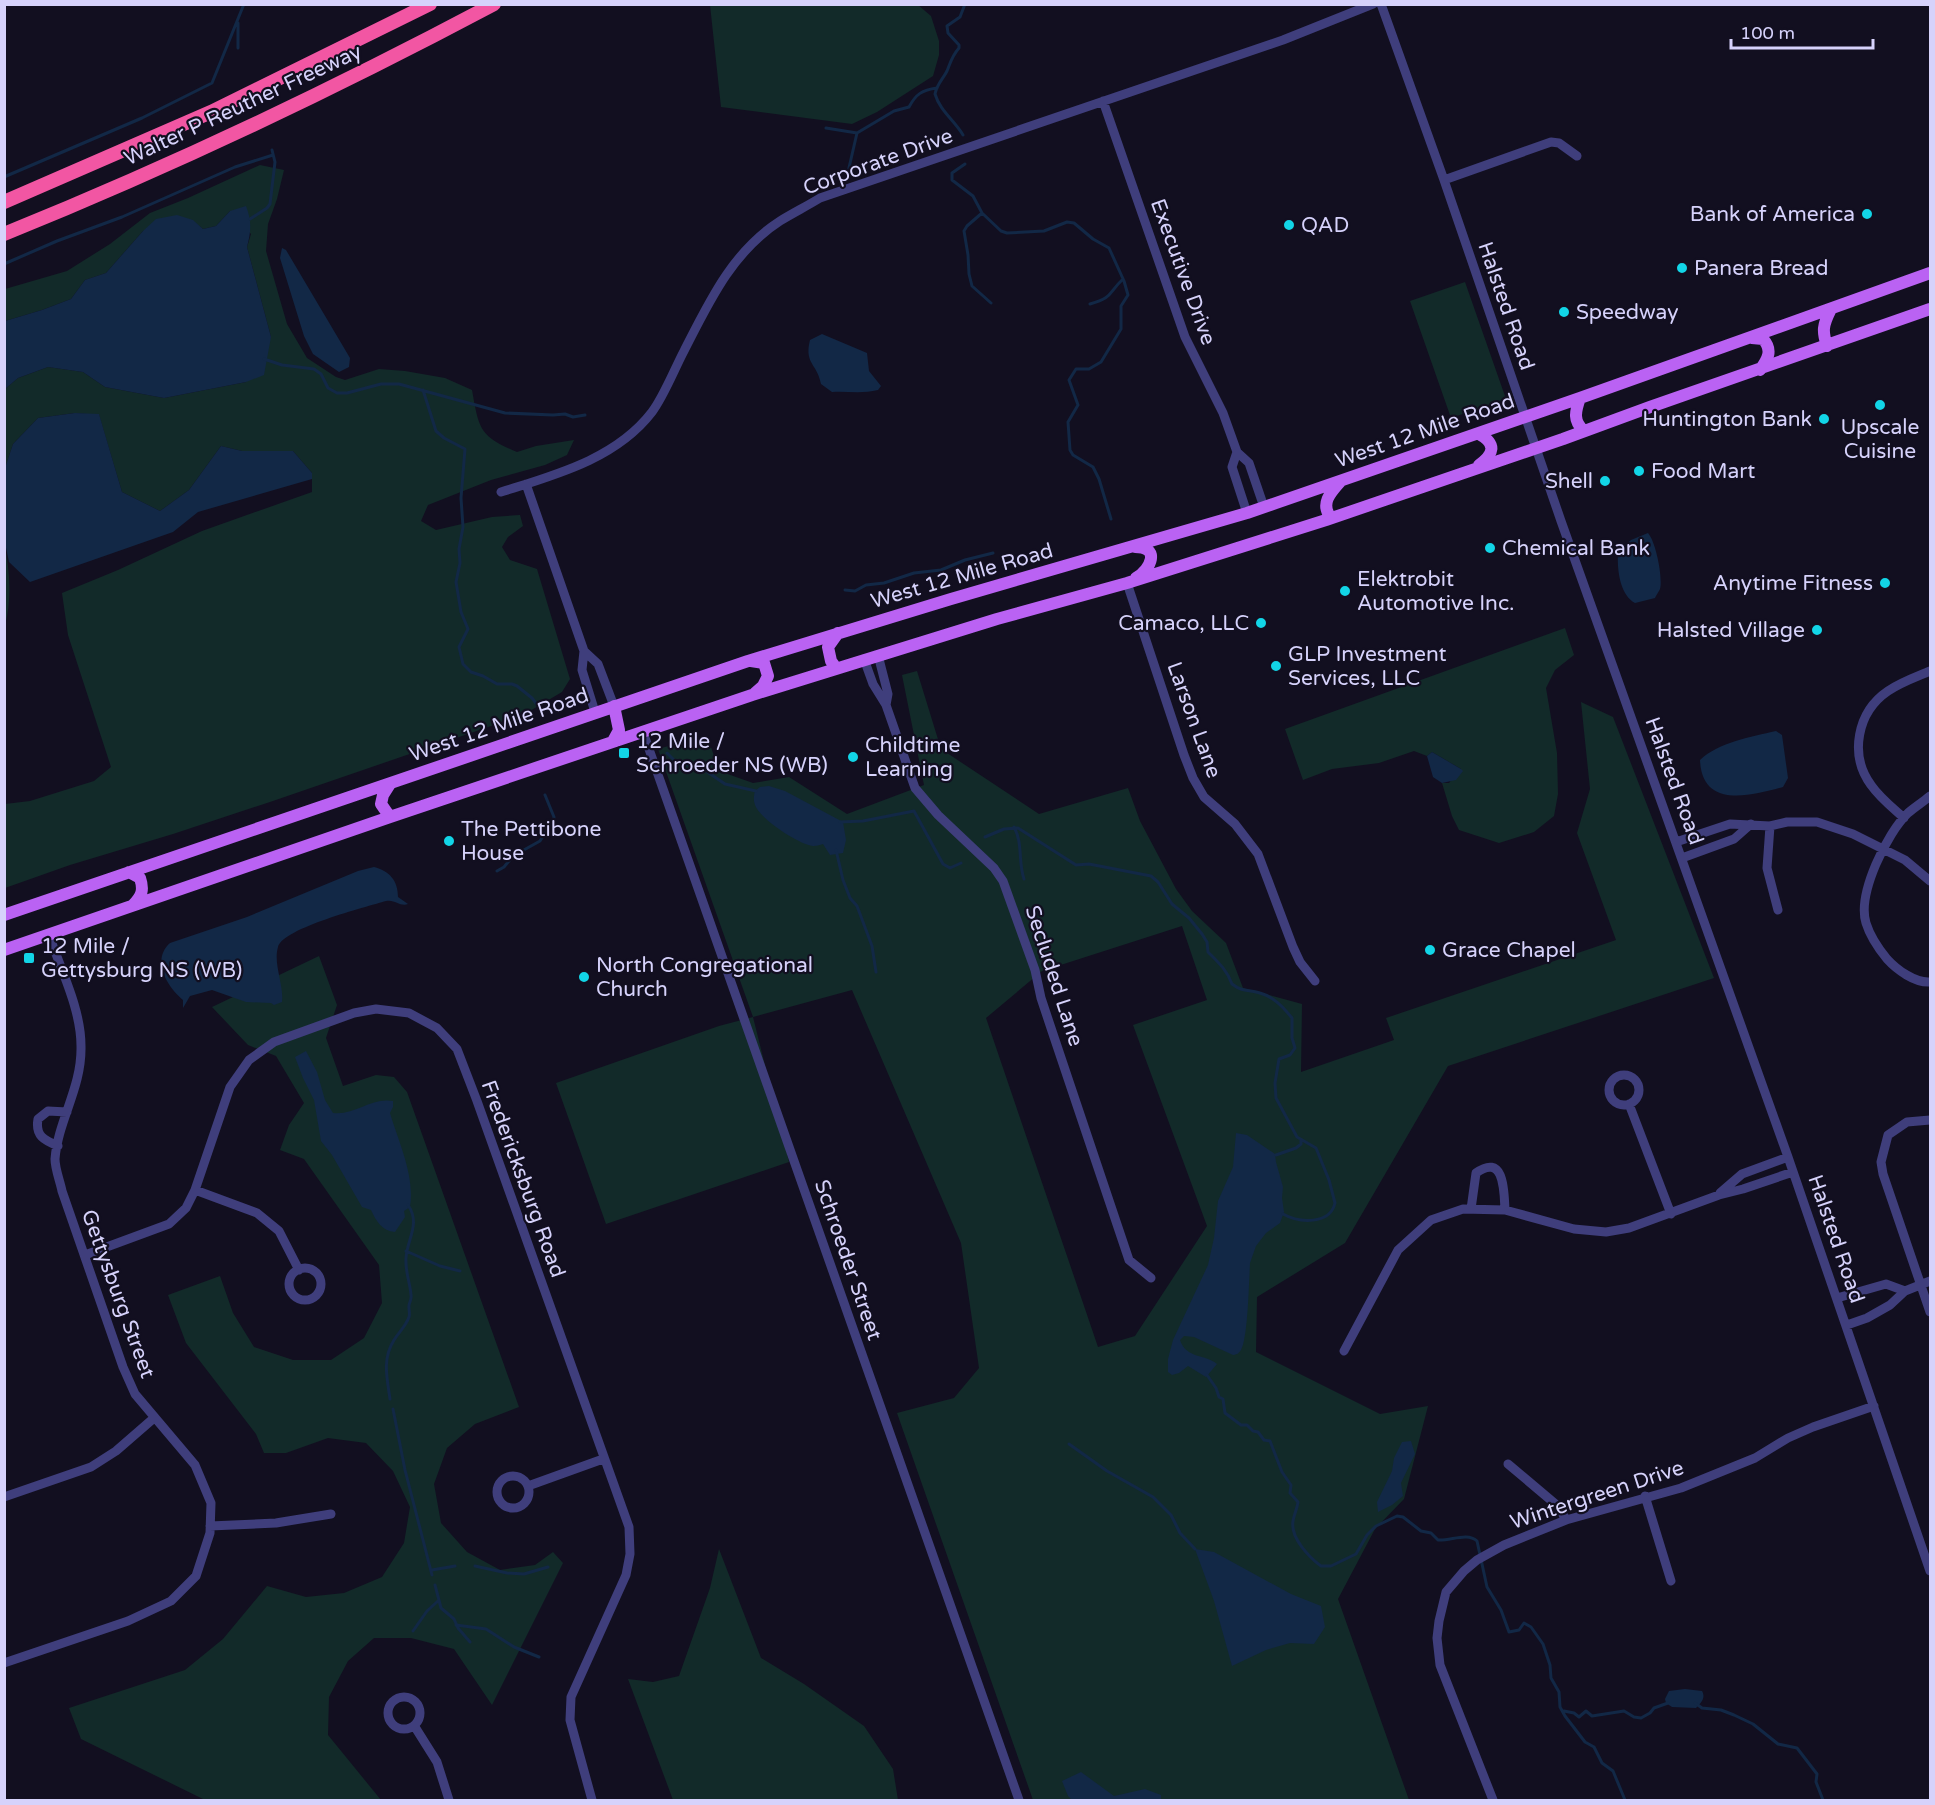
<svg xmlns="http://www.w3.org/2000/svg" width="1935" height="1805" font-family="'Varela Round',sans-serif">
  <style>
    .green { fill: #122a29; fill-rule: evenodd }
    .water { fill: #122846 }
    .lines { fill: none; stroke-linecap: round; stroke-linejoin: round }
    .stream { stroke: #122846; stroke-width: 3 }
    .minor { stroke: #3f3e7c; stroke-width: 9 }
    .major { stroke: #ba62f3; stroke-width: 12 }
    .highway { stroke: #f256a3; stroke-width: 14 }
    .poi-dot { fill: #12d5e7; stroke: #120f20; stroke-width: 2 }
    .labels { text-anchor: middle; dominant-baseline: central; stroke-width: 4.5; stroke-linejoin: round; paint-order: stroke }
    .street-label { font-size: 21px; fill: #d6d2fb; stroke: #120f20 }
    .poi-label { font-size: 21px; fill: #d6d2fb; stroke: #120f20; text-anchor: start }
  </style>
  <rect width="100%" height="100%" fill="#120f20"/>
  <path class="green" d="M 710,5 L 918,5 L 931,16 L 939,41 L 939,55 L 933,76 L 877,112 L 852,124 L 721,107 Z
    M 260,165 L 284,170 L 277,199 L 268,224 L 266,251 L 287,324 L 307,358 L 336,377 L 345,380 L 379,369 L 405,371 L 445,378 L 472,390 C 479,429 479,436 517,452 L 536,446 L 574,440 L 567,455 L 545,465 L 491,480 L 428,505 L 421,521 L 436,530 L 492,517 L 520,515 L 523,526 L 508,537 L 502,547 L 510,560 L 537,569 L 570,679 L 562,692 L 523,715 L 270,802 L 173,834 L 70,865 L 5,888 L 5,804 L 30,801 L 94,781 L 111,767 L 68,635 L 62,593 L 118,570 L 202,531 L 312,492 L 312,473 L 293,451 L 242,451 L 221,446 L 189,490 L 160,511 L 122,492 L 99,415 L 75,413 L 38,418 L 13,444 L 5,468 L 5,389 L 18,378 L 48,367 L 83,372 L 105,387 L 164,398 L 246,382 L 271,337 L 247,247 L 251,234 L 230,211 L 216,226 L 203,229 L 193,221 L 143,231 L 106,273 L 85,280 L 71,299 L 42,310 L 5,321 L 5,289 L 67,271 L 110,244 L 150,213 L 188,198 Z
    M 1465,282 L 1506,399 L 1451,418 L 1410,301 Z
    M 4,543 C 10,569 12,600 5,625 Z
    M 1565,628 L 1574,655 L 1555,670 L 1546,688 L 1557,753 L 1558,794 L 1554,816 L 1534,832 L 1499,843 L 1459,830 L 1452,816 L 1442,783 L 1449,783 L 1461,769 L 1432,752 L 1427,756 L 1414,751 L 1379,763 L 1332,769 L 1303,780 L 1285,729 Z
    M 917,671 L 941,749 L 1039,814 L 1128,788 L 1140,821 L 1176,889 L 1192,911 L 1226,943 L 1243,988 L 1302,1004 L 1301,1072 L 1394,1040 L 1386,1018 L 1616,940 L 1577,833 L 1590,789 L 1581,702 L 1613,717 L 1714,978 L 1448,1066 L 1345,1243 L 1257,1297 L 1256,1352 L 1380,1414 L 1428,1406 L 1404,1499 L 1375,1529 L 1338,1599 L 1409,1800 L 1033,1800 L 897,1413 L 954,1398 L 979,1368 L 961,1243 L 852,990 L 753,1017 L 789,1162 L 606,1224 L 556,1083 L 719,1026 L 753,1017 L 658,749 L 707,735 L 719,771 L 753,783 L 789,777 L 847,814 L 924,785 L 902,675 ZM 1182,926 L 1207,1000 L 1133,1025 L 1207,1226 L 1135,1336 L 1098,1347 L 986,1018 L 1042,971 Z
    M 319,956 L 337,1005 L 326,1038 L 343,1086 L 376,1075 L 394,1077 L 407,1092 L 519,1407 L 475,1424 L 447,1448 L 434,1484 L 441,1523 L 467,1552 L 500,1570 L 535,1565 L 553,1552 L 563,1563 L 492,1705 L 454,1649 L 411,1638 L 374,1638 L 348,1661 L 329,1697 L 328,1735 L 381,1800 L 205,1800 L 81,1739 L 69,1708 L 185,1670 L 223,1639 L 267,1586 L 306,1597 L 344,1593 L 382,1577 L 404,1543 L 410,1507 L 393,1471 L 366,1443 L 328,1438 L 286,1453 L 264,1453 L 256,1434 L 186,1343 L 168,1295 L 220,1276 L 233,1313 L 254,1347 L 293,1360 L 331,1360 L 364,1338 L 382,1303 L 379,1265 L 304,1159 L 280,1150 L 289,1125 L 304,1103 L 276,1056 L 248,1045 L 212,1007 Z
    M 719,1549 L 761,1658 L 804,1684 L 864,1726 L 893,1769 L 898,1800 L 673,1800 L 628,1679 L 653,1682 L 679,1676 L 710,1588 Z"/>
  <path class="water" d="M 246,206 C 252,221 251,232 247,247 L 271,337 L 264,375 L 246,382 L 164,398 L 105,387 L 83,372 L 48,367 L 18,378 L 5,389 L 5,321 L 42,310 L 71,299 L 85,280 L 106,273 L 143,231 L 156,219 L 177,215 L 193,220 L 203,229 L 216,226 L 230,211 Z
    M 282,248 L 286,250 L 350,358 L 349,367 L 339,372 L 313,354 L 304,336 L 280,258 Z
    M 822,334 L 867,353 L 869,371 L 881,386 L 878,390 C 862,394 847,391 832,392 L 821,384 C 817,363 804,364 810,340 Z
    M 75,413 L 99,414 L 122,492 L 160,511 L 189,490 L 221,446 L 242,451 L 293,451 L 312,473 L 312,479 L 198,512 L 173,532 L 30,582 L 9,562 L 5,543 L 5,468 L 13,444 L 38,418 Z
    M 1648,533 C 1656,542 1663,578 1660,589 C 1659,591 1656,596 1655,598 L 1635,603 C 1619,594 1617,568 1618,551 L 1631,540 Z
    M 1776,731 L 1782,735 L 1788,778 L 1783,787 C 1750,796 1702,809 1700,760 C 1719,742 1751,737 1776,731 Z
    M 1432,752 L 1461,769 L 1463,771 L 1456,780 L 1442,783 L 1433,777 L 1427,756 Z
    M 769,786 L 785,791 L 843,822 L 846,840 L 843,853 L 830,855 L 823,844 C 821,845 815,846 813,846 C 798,844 760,819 755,805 C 753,800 754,795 755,791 L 760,787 Z
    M 374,867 C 389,871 398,880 398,897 L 408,904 C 400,907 395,899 386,901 C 366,907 283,928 278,947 C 273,964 284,984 282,1002 L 274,1005 L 271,1003 L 246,1002 L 212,990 L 190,996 L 183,1008 L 183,1000 C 167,987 151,960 170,943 L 247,917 L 358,871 Z
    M 306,1051 L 317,1072 L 325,1100 L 333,1113 C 354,1116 371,1097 393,1101 L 393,1107 L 390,1113 C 399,1143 415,1176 410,1207 L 404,1211 L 405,1217 L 395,1232 C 382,1231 376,1221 371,1210 L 362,1207 L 332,1155 L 321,1141 L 314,1100 L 303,1078 L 295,1057 Z
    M 1236,1133 L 1247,1135 L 1275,1154 L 1276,1162 L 1283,1187 L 1282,1198 L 1284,1212 L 1280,1223 L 1266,1233 L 1256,1246 L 1250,1263 C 1249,1280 1248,1338 1241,1350 C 1238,1354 1238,1354 1233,1355 L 1194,1337 L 1184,1336 L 1180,1340 C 1186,1359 1206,1354 1217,1364 L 1206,1377 L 1188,1366 L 1179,1373 L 1172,1375 L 1168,1372 L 1168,1359 L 1173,1340 L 1208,1265 L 1214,1238 L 1218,1201 L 1233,1167 Z
    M 1411,1441 L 1415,1454 L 1401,1483 L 1403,1496 L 1392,1505 L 1378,1512 L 1377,1502 L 1392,1471 L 1394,1458 L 1402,1442 Z
    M 1195,1549 L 1214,1552 L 1291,1594 L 1321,1606 L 1325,1627 L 1314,1644 L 1290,1643 L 1266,1650 L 1232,1666 L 1214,1601 Z
    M 1685,1689 L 1702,1691 C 1706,1698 1701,1703 1696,1708 L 1672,1707 L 1666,1703 L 1665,1699 L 1669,1691 Z
    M 1081,1772 L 1114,1796 L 1145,1789 L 1161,1795 L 1161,1800 L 1072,1800 L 1068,1796 L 1062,1781 Z"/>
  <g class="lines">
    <path class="stream" d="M 238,23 L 238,48
      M 826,128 L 857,133
      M 963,135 C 954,120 940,111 935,94 C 937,84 943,79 947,71 C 951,61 952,56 959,48 L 959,45 L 948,33 L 947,26 L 960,17 L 965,4
      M 965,164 L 952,173 L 952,180 L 973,196 L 982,213 L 1001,231 L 1007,233 L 1044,231 L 1067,222 L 1074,223 L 1093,239 L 1109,248 L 1124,281 L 1128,295 L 1121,306 L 1121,329 L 1101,362 L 1089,369 L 1076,369 L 1069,380 L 1078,405 L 1068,422 L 1070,450 L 1073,455 L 1093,467 L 1099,479 L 1111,519
      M 848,172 L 857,133 L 894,111 L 909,107 C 916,94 922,90 937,88
      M 4,177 L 142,118 L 212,83 L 244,4
      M 982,213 L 967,226 L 964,231 L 968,255 L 969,274 L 972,286 L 991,303
      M 250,219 L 267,208 L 270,204 L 275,162 L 272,150
      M 4,264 L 57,241 L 122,217 L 235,167 L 273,155
      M 1090,304 C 1114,297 1107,294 1123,279
      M 264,359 L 282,365 L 314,369 L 321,374 L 328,388 L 337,393 L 347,393 L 381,384 L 399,384 L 505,413 L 553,415 L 565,414 L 573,417 L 585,415
      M 423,390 L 436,431 L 444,438 L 465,449 L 461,498 L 463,527 L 459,549 L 460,563 L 456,582 L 461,612 L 468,629 L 459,647 L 463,664 L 471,672 L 483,676 L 497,684 L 512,684 L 517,686 L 532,698 L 538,706
      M 845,590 L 855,591 L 866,585 L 884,583 L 914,573 L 941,570 L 965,560 L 993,553
      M 667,753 L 675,761 L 703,769 L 725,784 L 756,791
      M 840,822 L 863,821 L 914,811 L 943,864 L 950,868 L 961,863
      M 1014,827 C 1023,843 1018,862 1024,879
      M 985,837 L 1004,829 L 1018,828 L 1076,865 L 1089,864 L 1151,876 L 1158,882 L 1172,904 L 1189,918 L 1202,934 L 1207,942 L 1208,952 C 1218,962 1227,970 1232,984 C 1244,993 1248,989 1260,993 C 1274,997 1283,1007 1292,1018 L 1292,1038 L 1295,1048 L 1290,1055 L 1279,1059 L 1275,1083 L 1276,1098 L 1297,1137 L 1316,1148 L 1329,1180 L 1335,1203 C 1330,1225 1299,1223 1283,1214
      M 836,850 L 843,880 L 850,898 L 857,906 L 872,946 L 876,972
      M 497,871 L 504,867 L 513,856 L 540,841 L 545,833 L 552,830 L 554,817 L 545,795
      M 1276,1155 L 1296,1148 L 1301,1144 L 1301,1140
      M 406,1251 L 440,1266 L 460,1271
      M 1207,1375 L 1216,1388 L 1219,1397 L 1223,1399 L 1225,1413 L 1241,1425 L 1247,1425 L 1253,1431 L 1258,1432 L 1264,1440 L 1270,1441 L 1282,1472 L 1291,1485 L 1290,1493 L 1298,1502 C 1297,1509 1294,1515 1293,1521 C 1290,1538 1310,1558 1321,1566 L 1331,1566 L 1356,1554 L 1367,1535 L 1376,1526 L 1397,1516 L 1403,1517 L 1421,1531 L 1431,1533 L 1438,1540 C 1451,1541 1467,1532 1477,1541 L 1487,1587 L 1501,1610 L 1509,1632 L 1519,1630 L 1524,1623 L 1531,1627 L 1543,1644 L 1550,1665 L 1551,1678 L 1559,1692 L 1560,1707 L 1565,1716 L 1585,1742 L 1594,1747 L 1602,1763 L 1613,1771 L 1625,1800
      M 390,1399 C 387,1378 382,1359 394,1340 C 399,1332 406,1326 409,1317 C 410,1314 409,1311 409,1308 C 408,1303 412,1301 411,1295 C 410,1282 405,1272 406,1258 C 407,1239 421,1224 408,1205
      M 393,1409 L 405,1470 L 432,1575
      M 1069,1444 L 1107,1471 L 1153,1497 L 1171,1515 L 1180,1533 L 1195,1549
      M 475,1566 L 507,1573 L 524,1574 L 548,1567
      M 432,1570 L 455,1566
      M 435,1585 L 441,1608 L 454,1619 L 458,1628 L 470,1642
      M 456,1625 L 486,1629 L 514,1647 L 539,1657
      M 413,1631 L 427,1611 L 438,1601
      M 1695,1703 L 1702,1708 L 1721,1710 L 1734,1715 L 1753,1724 L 1778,1744 L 1797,1748 L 1817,1774 L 1816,1782 L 1823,1800
      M 1564,1711 L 1574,1713 L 1579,1717 L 1586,1711 L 1592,1716 L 1624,1711 L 1634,1717 L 1641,1718 L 1650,1713 L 1654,1708 L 1668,1703"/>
    <path class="minor" d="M 1381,4 L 1444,180 L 1561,521 L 1788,1157 L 1930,1571
      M 1103,101 L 1185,337 L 1223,413 L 1237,452 L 1249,463 L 1264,507
      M 1444,180 L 1551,142 L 1559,143 L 1577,156
      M 1237,452 L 1232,467 L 1247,513
      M 526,484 L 584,651 L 598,664 L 614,706
      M 501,492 C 555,475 616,459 652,412 C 664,396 674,370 684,351 C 709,302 732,252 780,221 C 793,213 807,206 820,198 L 1283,40 L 1373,4
      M 1127,583 L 1184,755 L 1193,778 L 1204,797 L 1235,824 L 1258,854 L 1293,947 L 1300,962 L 1315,981
      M 584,651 L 582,670 L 595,712
      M 878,655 L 888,694 L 886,705
      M 864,659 L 873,684 L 886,705 L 915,788 L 938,815 L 994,868 L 1003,881 L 1035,970 L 1041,998 L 1051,1028 L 1129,1260 L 1151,1278
      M 643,732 L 1019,1800
      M 1930,796 C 1923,802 1915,807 1908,813 C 1887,833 1857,894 1866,923 C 1870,936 1878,948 1887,959 C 1897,970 1915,983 1930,982
      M 1904,818 C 1893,808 1880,798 1871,785 C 1849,755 1857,712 1888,691 C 1901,682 1916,677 1930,671
      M 1770,826 L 1767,868 L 1778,910
      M 1676,842 L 1730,824 L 1770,826 L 1787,822 L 1817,822 L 1853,834 L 1905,860 L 1930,881
      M 1682,858 L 1734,839 L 1751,824
      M1609 1090a15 15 0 1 1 30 0a15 15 0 1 1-30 0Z
      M 1629,1104 L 1671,1214
      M 1930,1120 L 1907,1122 L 1888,1135 L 1881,1162 L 1883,1174 L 1930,1312
      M 58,1146 C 44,1140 35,1136 38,1119 L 48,1111 L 67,1112
      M 195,1190 L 257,1213 L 279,1231 L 299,1270
      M 1720,1193 L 1742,1174 L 1788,1157
      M 1471,1209 L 1476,1173 C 1505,1152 1504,1193 1505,1210
      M 85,1255 L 169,1224 L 186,1208 L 195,1190 L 230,1087 L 249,1060 L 274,1042 L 354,1013 L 376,1009 L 409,1013 L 437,1028 L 457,1049 L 477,1101 L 629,1527 L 630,1554 L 626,1575 L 571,1697 L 570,1720 L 592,1800
      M289 1284a16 16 0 1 1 32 0a16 16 0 1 1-32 0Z
      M 1837,1298 L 1886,1284 L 1905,1291
      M 1847,1325 L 1867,1318 L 1890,1305 L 1905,1291 L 1930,1281
      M 1344,1351 L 1398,1250 L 1431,1220 L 1463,1209 L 1505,1210 L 1574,1229 L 1606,1232 L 1629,1228 L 1719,1195 L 1743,1189 L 1793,1172
      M 1508,1464 L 1559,1507 L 1566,1520
      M497 1492a16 16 0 1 1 32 0a16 16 0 1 1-32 0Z
      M 528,1486 L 603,1459
      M 1645,1496 L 1671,1581
      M 4,1497 L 91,1467 L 116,1451 L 154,1418
      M 210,1526 L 276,1523 L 331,1514
      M 4,1663 L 128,1621 L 171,1601 L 196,1576 L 210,1533 L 211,1503 L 195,1465 L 135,1394 L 123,1367 L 62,1191 C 60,1181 55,1169 55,1159 C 58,1120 82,1088 81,1046 C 81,1009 61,970 49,935
      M388 1713a16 16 0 1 1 32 0a16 16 0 1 1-32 0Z
      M 415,1727 L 437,1762 L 449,1800
      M 1493,1800 L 1440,1665 L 1437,1638 L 1439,1621 L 1446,1592 L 1464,1571 L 1477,1560 L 1504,1545 L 1566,1520 L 1681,1488 L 1755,1458 L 1788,1438 L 1813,1427 L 1874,1406"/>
    <path class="major" d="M 1752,338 L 1763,339 C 1773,350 1768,359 1760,370
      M 1827,346 C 1822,331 1823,325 1830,311
      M 1580,398 C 1575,412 1573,421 1584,431
      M 1479,434 C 1497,444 1494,454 1479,465
      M 1331,518 C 1320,504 1330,493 1340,482
      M 1135,547 C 1161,547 1151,569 1136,578
      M 751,661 L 764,663 L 768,676 L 763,686 L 755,693
      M 836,668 L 831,661 L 828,647 L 838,633
      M 613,741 L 619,730 L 614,706
      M 390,784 L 383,795 L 381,804 L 390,817
      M 129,872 L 140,878 C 144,890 142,896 133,905
      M 4,915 L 748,661 L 951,599 L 1247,513 L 1580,398 L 1930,273
      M 4,950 L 390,817 L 752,695 L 997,619 L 1127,583 L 1326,520 L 1563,439 L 1650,407 L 1930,309"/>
    <path class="highway" d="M 4,202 L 211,112 L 430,4
      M 4,234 C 172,166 334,89 494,4"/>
  </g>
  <g class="poi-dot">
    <circle cx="1867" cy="214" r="6"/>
    <circle cx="1289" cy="225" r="6"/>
    <circle cx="1682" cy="268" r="6"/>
    <circle cx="1564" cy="312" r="6"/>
    <circle cx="1880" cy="405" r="6"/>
    <circle cx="1824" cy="419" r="6"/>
    <circle cx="1639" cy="471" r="6"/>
    <circle cx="1605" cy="481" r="6"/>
    <circle cx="1490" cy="548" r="6"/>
    <circle cx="1885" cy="583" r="6"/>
    <circle cx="1345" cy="591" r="6"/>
    <circle cx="1261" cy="623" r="6"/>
    <circle cx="1817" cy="630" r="6"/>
    <circle cx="1276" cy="666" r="6"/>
    <rect x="618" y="747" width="12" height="12" rx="3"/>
    <circle cx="853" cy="757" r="6"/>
    <circle cx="449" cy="841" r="6"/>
    <circle cx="1430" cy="950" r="6"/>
    <rect x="23" y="952" width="12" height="12" rx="3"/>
    <circle cx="584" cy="977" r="6"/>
  </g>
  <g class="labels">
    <g class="street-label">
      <text transform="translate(243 105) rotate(-25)">Walter P Reuther Freeway</text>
      <text transform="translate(878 162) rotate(-20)">Corporate Drive</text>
      <text transform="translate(1183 272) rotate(70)">Executive Drive</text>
      <text transform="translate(1506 306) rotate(71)">Halsted Road</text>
      <text transform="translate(1425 431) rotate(-19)">West 12 Mile Road</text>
      <text transform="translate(962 576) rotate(-16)">West 12 Mile Road</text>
      <text transform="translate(1194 720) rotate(70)">Larson Lane</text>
      <text transform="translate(499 725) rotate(-19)">West 12 Mile Road</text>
      <text transform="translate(1674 781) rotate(70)">Halsted Road</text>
      <text transform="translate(1054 976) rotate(72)">Secluded Lane</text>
      <text transform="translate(523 1179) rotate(70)">Fredericksburg Road</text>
      <text transform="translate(1836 1239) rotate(71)">Halsted Road</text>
      <text transform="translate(848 1260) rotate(71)">Schroeder Street</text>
      <text transform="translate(118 1294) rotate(70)">Gettysburg Street</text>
      <text transform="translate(1597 1495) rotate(-18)">Wintergreen Drive</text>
    </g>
    <g class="poi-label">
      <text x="1855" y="214" text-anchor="end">Bank of America</text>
      <text x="1301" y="225">QAD</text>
      <text x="1694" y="268">Panera Bread</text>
      <text x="1576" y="312">Speedway</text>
      <text x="1812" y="419" text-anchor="end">Huntington Bank</text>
      <text x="1880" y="427" text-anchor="middle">Upscale<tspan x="1880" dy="24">Cuisine</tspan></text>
      <text x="1651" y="471">Food Mart</text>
      <text x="1593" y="481" text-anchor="end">Shell</text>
      <text x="1502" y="548">Chemical Bank</text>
      <text x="1357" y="579">Elektrobit<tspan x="1357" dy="24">Automotive Inc.</tspan></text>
      <text x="1873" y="583" text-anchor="end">Anytime Fitness</text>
      <text x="1249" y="623" text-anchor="end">Camaco, LLC</text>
      <text x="1805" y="630" text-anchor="end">Halsted Village</text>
      <text x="1288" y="654">GLP Investment<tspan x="1288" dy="24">Services, LLC</tspan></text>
      <text x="636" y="741">12 Mile /<tspan x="636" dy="24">Schroeder NS (WB)</tspan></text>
      <text x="865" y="745">Childtime<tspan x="865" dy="24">Learning</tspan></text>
      <text x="461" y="829">The Pettibone<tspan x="461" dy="24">House</tspan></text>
      <text x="41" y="946">12 Mile /<tspan x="41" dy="24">Gettysburg NS (WB)</tspan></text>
      <text x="1442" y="950">Grace Chapel</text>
      <text x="596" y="965">North Congregational<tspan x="596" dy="24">Church</tspan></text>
    </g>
  </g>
  <rect width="1935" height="1805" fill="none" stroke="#d6d2fb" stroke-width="12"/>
  <path d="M1731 39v9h142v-9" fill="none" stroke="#d6d2fb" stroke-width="3"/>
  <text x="1740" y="39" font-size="18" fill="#d6d2fb" stroke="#120f20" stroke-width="4.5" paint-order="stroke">100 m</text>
</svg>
